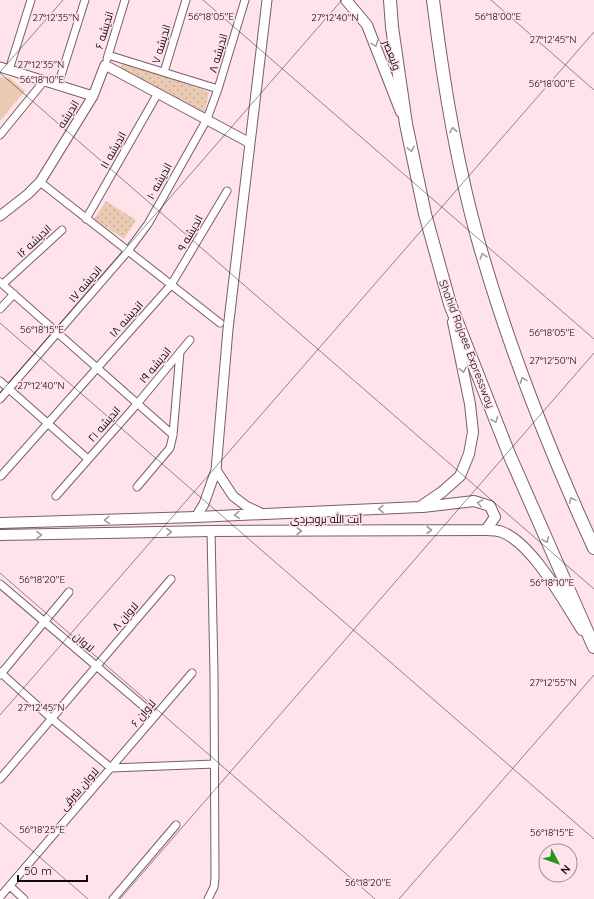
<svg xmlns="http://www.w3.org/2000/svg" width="594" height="899" font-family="Quicksand,Cairo,sans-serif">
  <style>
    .park { fill: url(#park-dots) }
    .garden { fill: #e9cab3 }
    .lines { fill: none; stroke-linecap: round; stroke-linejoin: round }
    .minor-casing { stroke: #795f65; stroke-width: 9 }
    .tertiary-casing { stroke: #795f65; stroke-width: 11 }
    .secondary-casing { stroke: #795f65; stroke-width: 12 }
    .trunk-casing { stroke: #795f65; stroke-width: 14 }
    .minor { stroke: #fff; stroke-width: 7 }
    .tertiary { stroke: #fff; stroke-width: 9 }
    .secondary { stroke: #fff; stroke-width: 10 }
    .trunk { stroke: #fff; stroke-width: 12 }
    .oneway { stroke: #a19d9e }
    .ticks { fill: none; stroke: #13090c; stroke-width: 1; stroke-opacity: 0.45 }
    .labels { text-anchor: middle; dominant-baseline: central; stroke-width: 3; stroke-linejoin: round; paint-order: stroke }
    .street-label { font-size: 11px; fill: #13090c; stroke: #fee4ea }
    .ticks-label { font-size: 10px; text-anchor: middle; fill: #13090c; stroke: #fee4ea; stroke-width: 3; stroke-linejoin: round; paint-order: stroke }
  </style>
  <defs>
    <pattern id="park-dots" width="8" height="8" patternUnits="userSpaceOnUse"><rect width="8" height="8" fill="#e9cab3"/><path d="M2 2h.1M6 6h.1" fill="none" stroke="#c7ac99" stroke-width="1.8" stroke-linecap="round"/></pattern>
  </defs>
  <rect width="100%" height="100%" fill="#fee4ea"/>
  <path class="park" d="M 123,62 L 209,92 L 204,115 L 121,68 Z
    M 106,201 L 136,220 L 124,239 L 94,219 Z"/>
  <path class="garden" d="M 0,77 L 10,78 L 25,91 L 0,121 Z"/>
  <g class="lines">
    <defs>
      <path id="minor" d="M 108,55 L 218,89
        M 107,59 L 125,0
        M 9,70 L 31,0
        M 164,72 L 186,0
        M 58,85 L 85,0
        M 0,135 L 44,81
        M 40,182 L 220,323
        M 86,219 L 158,93
        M 0,282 L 173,435
        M 3,284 L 62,230
        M 0,309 L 14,294
        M 0,381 L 88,459
        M 0,399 L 128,251 L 148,224 L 207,119 L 218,89 L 245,0
        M 1,476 L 171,285 L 227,191
        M 137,487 L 170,448 L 173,435 L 180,352
        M 56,496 L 137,404 L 190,340
        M 0,584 L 155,716
        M 0,672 L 52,719 L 111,768 L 215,764
        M 0,675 L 69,592
        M 0,779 L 171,579
        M 10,886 L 24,899
        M 0,897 L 192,673
        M 113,899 L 176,825
        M 208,899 L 214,887 L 215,878 L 214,673 L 211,531"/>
      <path id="tertiary" d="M 0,67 L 93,96
        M 0,216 L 28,194 L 40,182 L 93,96 L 105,65 L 250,143
        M 216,470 L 233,496 L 246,506 L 263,514
        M 196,517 L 204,504 L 216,470 L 228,329 L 267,0"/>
      <path id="secondary" d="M 346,0 L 367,25 L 401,112
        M 423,507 L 474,501 L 490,506 L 495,517 L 486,530
        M 0,523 L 196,517 L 420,507 L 442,492 L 460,476 L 469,454 L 473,432 L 470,404 L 453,322
        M 0,535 L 211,531 L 486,530 C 491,530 497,530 502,532 C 533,544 564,602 582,630"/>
      <path id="trunk" d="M 390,0 L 392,27 L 406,124 L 425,214 L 450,304 L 509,454 L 594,647
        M 433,0 C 443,81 456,162 478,240 C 508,346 548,448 594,548"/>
    </defs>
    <use href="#minor" class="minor-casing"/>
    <use href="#tertiary" class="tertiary-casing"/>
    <use href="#secondary" class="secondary-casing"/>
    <use href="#trunk" class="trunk-casing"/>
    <use href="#minor" class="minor"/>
    <use href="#tertiary" class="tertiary"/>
    <use href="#secondary" class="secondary"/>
    <use href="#trunk" class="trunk"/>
  </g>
  <defs><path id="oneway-chevron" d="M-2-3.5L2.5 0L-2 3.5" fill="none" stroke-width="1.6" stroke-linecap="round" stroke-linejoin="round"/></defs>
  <g class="oneway">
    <use href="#oneway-chevron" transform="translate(375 44) rotate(69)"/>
    <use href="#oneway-chevron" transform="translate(453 130) rotate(-100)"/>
    <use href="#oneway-chevron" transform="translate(411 149) rotate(78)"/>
    <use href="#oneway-chevron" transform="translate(483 256) rotate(-107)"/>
    <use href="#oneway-chevron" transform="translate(463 370) rotate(79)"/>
    <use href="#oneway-chevron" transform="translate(523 380) rotate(-111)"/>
    <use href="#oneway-chevron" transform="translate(495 420) rotate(68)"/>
    <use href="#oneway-chevron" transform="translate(572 500) rotate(-114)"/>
    <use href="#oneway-chevron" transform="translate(480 503) rotate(-166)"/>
    <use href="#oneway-chevron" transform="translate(381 509) rotate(178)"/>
    <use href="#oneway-chevron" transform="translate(237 515) rotate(178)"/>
    <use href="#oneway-chevron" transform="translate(107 520) rotate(178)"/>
    <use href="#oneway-chevron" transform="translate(429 530)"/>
    <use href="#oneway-chevron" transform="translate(299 531)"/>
    <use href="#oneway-chevron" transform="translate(169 532) rotate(-1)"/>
    <use href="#oneway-chevron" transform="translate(39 535) rotate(-1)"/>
    <use href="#oneway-chevron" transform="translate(546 540) rotate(66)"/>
  </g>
  <path class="ticks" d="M 203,0 L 594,339M 491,0 L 594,90M 0,72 L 63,0M 0,73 L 594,589M 0,323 L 594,839M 0,393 L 342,0M 0,573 L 375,899M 0,715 L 594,32M 0,823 L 88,899M 120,899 L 594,353M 399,899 L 594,675"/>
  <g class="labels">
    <g class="street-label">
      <text transform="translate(104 30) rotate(-73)">اندیشه ۶</text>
      <text transform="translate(161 44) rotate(-73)">اندیشه ۷</text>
      <text transform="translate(218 53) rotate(-73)">اندیشه ۸</text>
      <text transform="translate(392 55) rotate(69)">ولیعصر</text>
      <text transform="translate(68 114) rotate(-58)">اندیشه</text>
      <text transform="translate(113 150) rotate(-60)">اندیشه ۱۱</text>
      <text transform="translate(159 181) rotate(-61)">اندیشه ۱۰</text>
      <text transform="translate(190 233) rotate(-60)">اندیشه ۹</text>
      <text transform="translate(34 241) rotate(-43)">اندیشه ۱۶</text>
      <text transform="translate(85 284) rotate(-49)">اندیشه ۱۷</text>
      <text transform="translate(126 319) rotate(-48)">اندیشه ۱۸</text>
      <text transform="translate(467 344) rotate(69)">Shahid Rajaee Expressway</text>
      <text transform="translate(155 365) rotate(-50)">اندیشه ۱۹</text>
      <text transform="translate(104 424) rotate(-49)">اندیشه ۲۱</text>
      <text x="326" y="519">آیت الله بروجردی</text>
      <text transform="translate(125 616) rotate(-49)">لاوان ۸</text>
      <text transform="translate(84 642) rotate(41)">لاوان</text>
      <text transform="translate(143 713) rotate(-50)">لاوان ۶</text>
      <text transform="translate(79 789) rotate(-49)">لاوان شرقی</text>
    </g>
  </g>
  <g class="ticks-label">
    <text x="211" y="20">56°18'05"E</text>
    <text x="498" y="20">56°18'00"E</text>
    <text x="56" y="21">27°12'35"N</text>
    <text x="335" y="21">27°12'40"N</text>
    <text x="553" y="43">27°12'45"N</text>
    <text x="41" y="68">27°12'35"N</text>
    <text x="42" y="83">56°18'10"E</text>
    <text x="552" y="87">56°18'00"E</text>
    <text x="42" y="333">56°18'15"E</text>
    <text x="552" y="336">56°18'05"E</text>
    <text x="553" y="364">27°12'50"N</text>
    <text x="41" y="389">27°12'40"N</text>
    <text x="42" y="583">56°18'20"E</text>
    <text x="552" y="586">56°18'10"E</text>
    <text x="553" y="686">27°12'55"N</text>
    <text x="41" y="711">27°12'45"N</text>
    <text x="42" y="833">56°18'25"E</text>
    <text x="552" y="836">56°18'15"E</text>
    <text x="368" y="886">56°18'20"E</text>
  </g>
  <g transform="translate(558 863) rotate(131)"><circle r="19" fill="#fee4ea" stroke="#a08c91"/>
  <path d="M0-3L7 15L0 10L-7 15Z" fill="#27941e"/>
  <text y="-6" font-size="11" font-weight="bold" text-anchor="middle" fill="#13090c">N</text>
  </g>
  <path d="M18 875v6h69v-6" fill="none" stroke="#13090c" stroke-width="2"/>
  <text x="24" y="875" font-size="12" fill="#13090c" stroke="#fee4ea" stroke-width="3" paint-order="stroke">50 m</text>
</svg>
